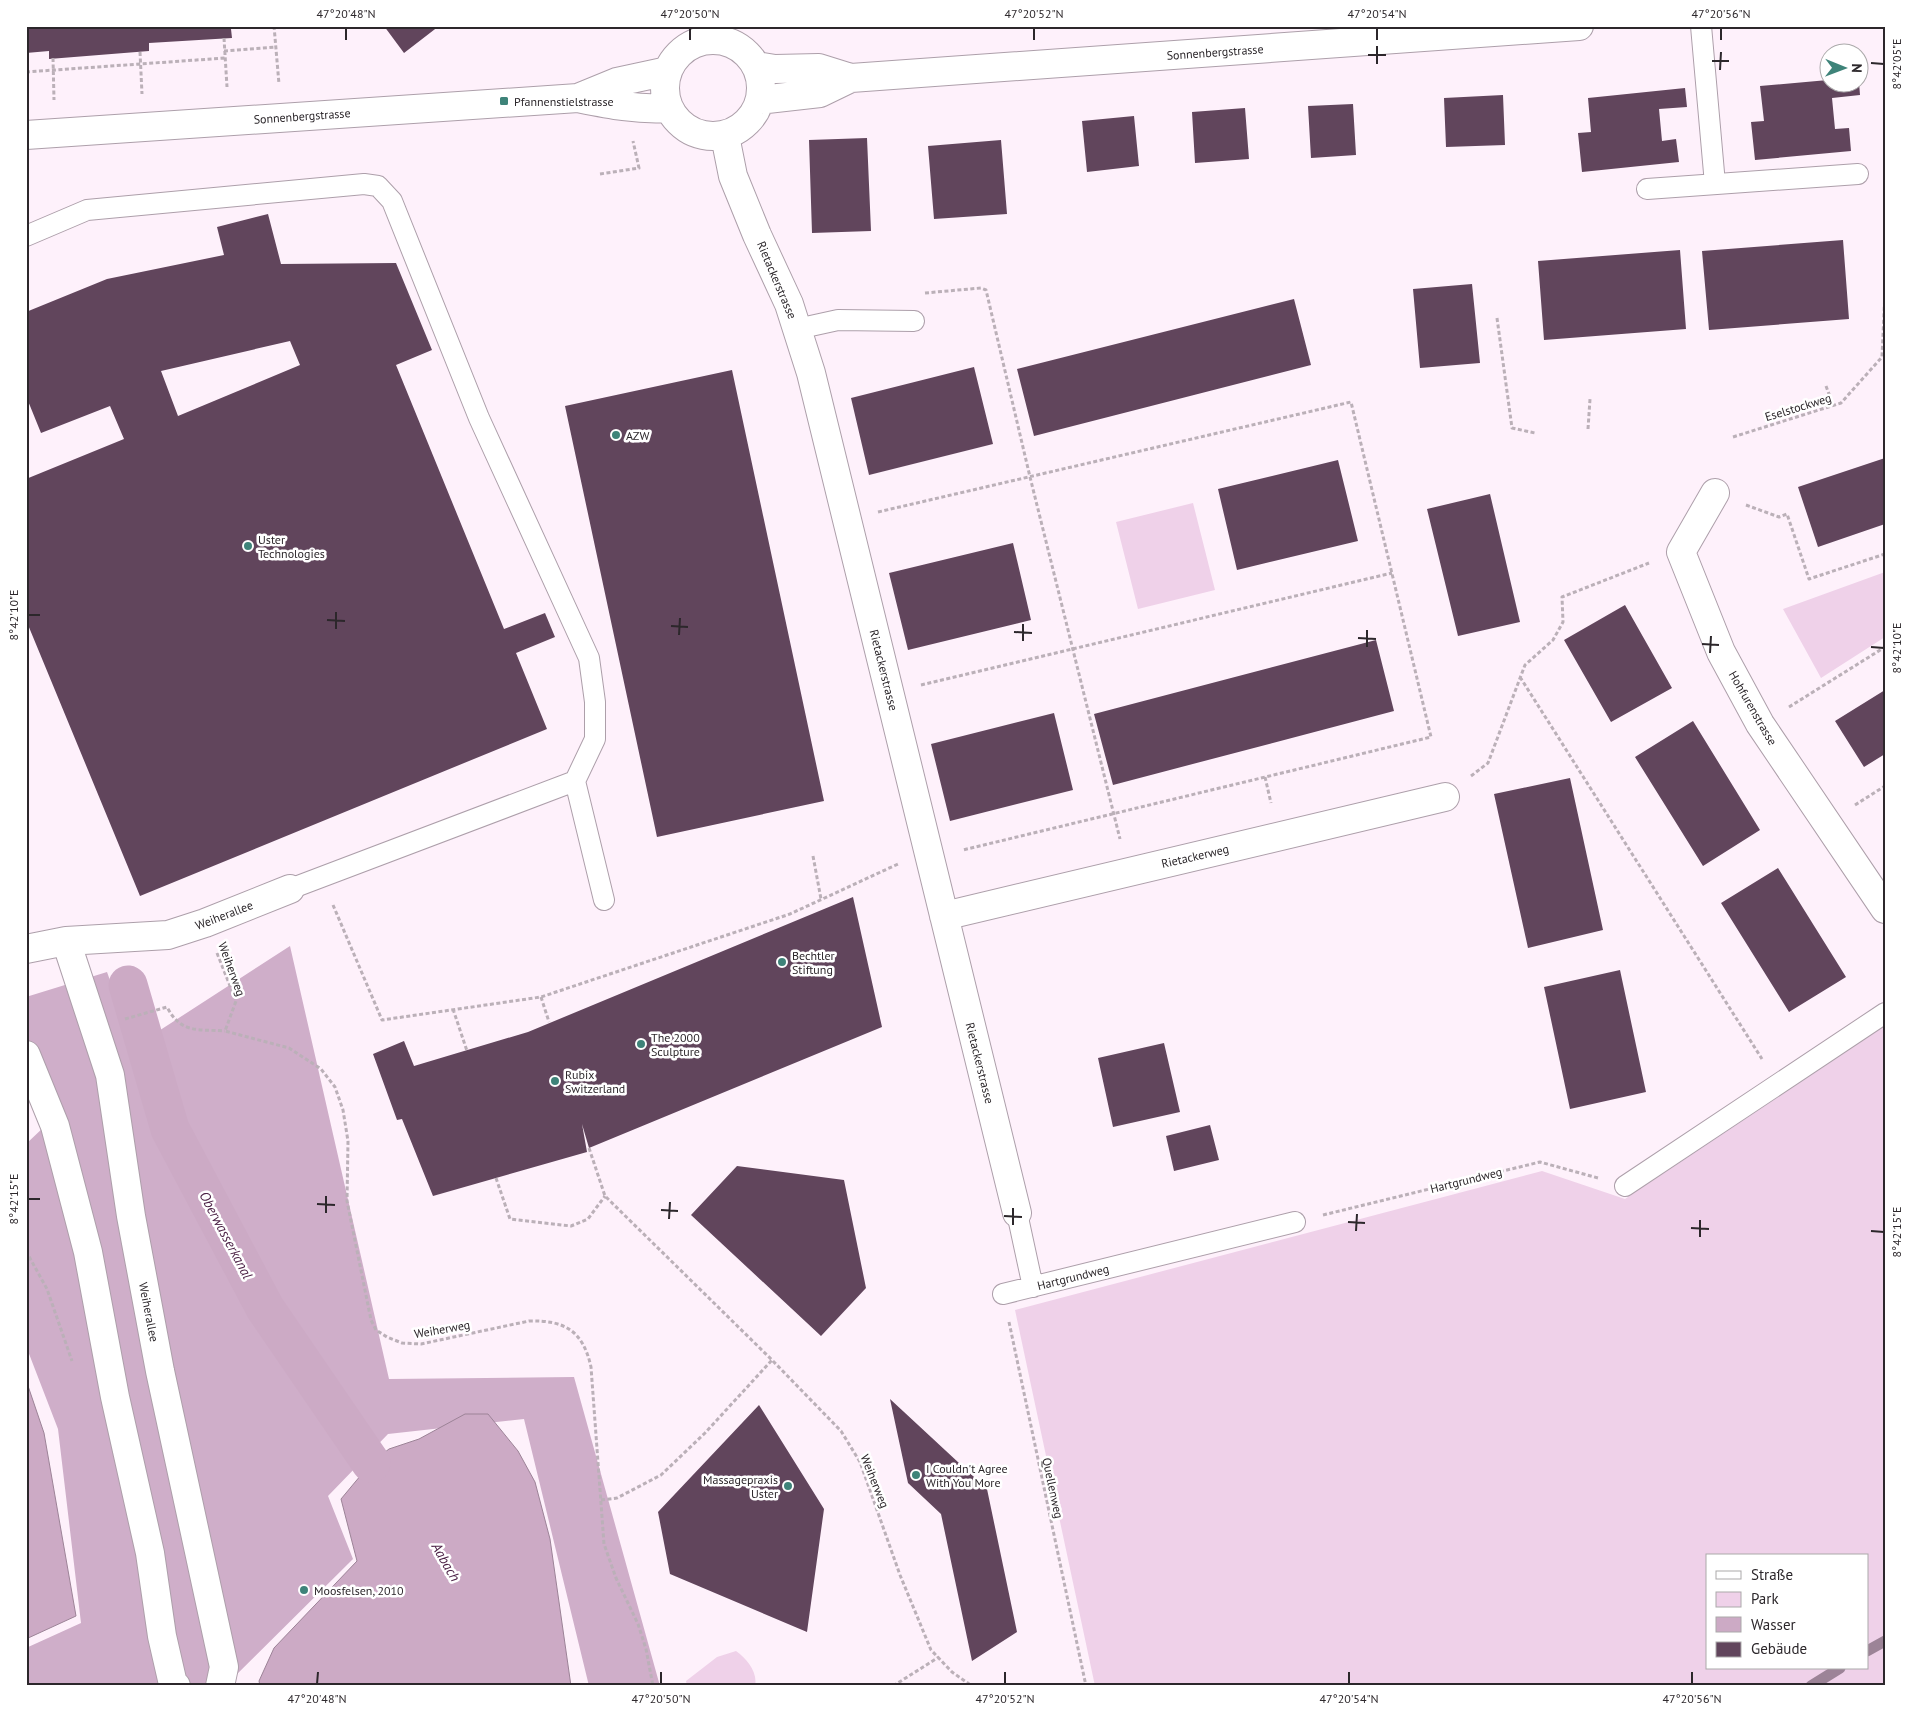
<svg xmlns="http://www.w3.org/2000/svg" width="1911" height="1712" font-family="'PT Sans',sans-serif">
  <style>
    .green { fill: #efd1e9; fill-rule: evenodd }
    .forest { fill: #cfaec9 }
    .water { fill: #ccaac5; stroke: #9c8397 }
    .lines { fill: none; stroke-linecap: round; stroke-linejoin: round }
    .stream { stroke: #9c8397; stroke-width: 11 }
    .canal { stroke: #ccaac5; stroke-width: 39 }
    .building { fill: #61455c; fill-rule: evenodd }
    .service-casing { stroke: #ad9faa; stroke-width: 22 }
    .minor-casing { stroke: #ad9faa; stroke-width: 30 }
    .tertiary-casing { stroke: #ad9faa; stroke-width: 30 }
    .path { stroke: #bbb0b8; stroke-width: 3; stroke-dasharray: 4 2.5; stroke-linecap: butt }
    .service { stroke: #fff; stroke-width: 20 }
    .minor { stroke: #fff; stroke-width: 28 }
    .tertiary { stroke: #fff; stroke-width: 28 }
    .ticks { fill: none; stroke: #2c272b; stroke-width: 2 }
    .poi-dot { fill: #3e8379; stroke: #fff; stroke-width: 2 }
    .labels { text-anchor: middle; dominant-baseline: central; stroke-width: 5; stroke-linejoin: round; paint-order: stroke }
    .street-label { font-size: 12px; fill: #2c272b; stroke: #fff }
    .poi-label { font-size: 12px; fill: #2c272b; stroke: #fff; text-anchor: start }
    .water-label { font-size: 14px; font-style: italic; fill: #4d2347; stroke: #fff }
    .neatline { fill: none; stroke: #2c272b; stroke-width: 2 }
    .ticks-label { font-size: 12px; text-anchor: middle; fill: #2c272b }
  </style>
  <rect width="100%" height="100%" fill="#fef1fb"/>
  <path class="green" d="M 1193,503 L 1215,590 L 1138,609 L 1116,522 Z
    M 1885,572 L 1885,637 L 1821,678 L 1783,609 Z
    M 1885,1026 L 1885,1686 L 1095,1686 L 1015,1310 L 1542,1171 L 1625,1199 ZM 1707,1556 L 1867,1556 L 1867,1668 L 1707,1668 Z
    M 736,1651 C 747,1659 758,1672 755,1686 L 687,1686 L 686,1681 L 717,1657 Z"/>
  <path class="forest" d="M 290,946 L 389,1379 L 574,1377 L 660,1686 L 589,1686 L 524,1419 L 388,1434 L 328,1496 L 353,1559 L 225,1686 L 26,1686 L 26,1648 L 81,1623 L 58,1429 L 26,1346 L 26,1144 L 45,1126 L 26,1080 L 26,997 L 107,972 L 134,1047 Z"/>
  <path class="water" d="M 26,1380 L 44,1433 L 76,1616 L 26,1639 Z
    M 465,1414 L 488,1414 L 518,1451 L 535,1482 L 550,1539 L 571,1686 L 260,1686 L 259,1681 L 274,1648 L 357,1561 L 341,1499 L 371,1463 L 389,1449 L 419,1439 Z"/>
  <g class="lines">
    <path class="stream" d="M 1867,1651 L 1885,1641
      M 1811,1686 L 1840,1668"/>
    <path class="canal" d="M 128,985 L 170,1129 L 265,1308 L 371,1463"/>
  </g>
  <path class="building" d="M 26,26 L 256,26 L 256,28 L 231,29 L 232,38 L 149,43 L 149,51 L 49,59 L 49,51 L 26,53 Z
    M 384,26 L 439,26 L 404,53 Z
    M 1828,80 L 1828,82 L 1859,82 L 1860,95 L 1832,98 L 1835,129 L 1849,128 L 1851,151 L 1755,160 L 1751,122 L 1764,121 L 1760,86 Z
    M 1685,88 L 1687,107 L 1659,109 L 1662,141 L 1676,139 L 1679,162 L 1582,172 L 1578,133 L 1591,132 L 1588,98 Z
    M 1503,95 L 1505,145 L 1446,147 L 1444,98 Z
    M 1353,104 L 1356,155 L 1311,158 L 1308,106 Z
    M 1245,108 L 1249,159 L 1195,163 L 1192,112 Z
    M 1134,116 L 1139,166 L 1087,172 L 1082,121 Z
    M 867,138 L 871,231 L 812,233 L 809,140 Z
    M 1001,140 L 1007,214 L 934,219 L 928,146 Z
    M 268,214 L 281,264 L 396,263 L 432,350 L 396,365 L 504,629 L 545,613 L 555,637 L 516,653 L 547,729 L 140,896 L 26,620 L 26,479 L 124,439 L 110,406 L 41,433 L 26,396 L 26,312 L 107,279 L 224,255 L 217,227 ZM 290,341 L 300,365 L 178,416 L 161,371 Z
    M 1843,240 L 1849,319 L 1709,330 L 1702,251 Z
    M 1680,250 L 1686,329 L 1544,340 L 1538,261 Z
    M 1472,284 L 1480,363 L 1420,368 L 1413,289 Z
    M 1294,299 L 1311,365 L 1034,436 L 1017,369 Z
    M 974,367 L 993,444 L 869,475 L 851,398 Z
    M 732,370 L 824,801 L 657,837 L 565,406 Z
    M 1885,458 L 1885,524 L 1818,547 L 1798,487 Z
    M 1338,460 L 1358,541 L 1237,570 L 1218,489 Z
    M 1490,494 L 1520,622 L 1458,636 L 1427,509 Z
    M 1013,543 L 1031,620 L 908,650 L 889,573 Z
    M 1625,605 L 1672,688 L 1611,722 L 1564,640 Z
    M 1376,640 L 1394,711 L 1113,785 L 1094,714 Z
    M 1885,690 L 1885,754 L 1864,767 L 1835,721 Z
    M 1054,713 L 1073,790 L 950,821 L 931,744 Z
    M 1693,721 L 1760,830 L 1703,866 L 1635,757 Z
    M 1570,778 L 1603,930 L 1528,948 L 1494,794 Z
    M 1778,868 L 1846,977 L 1789,1012 L 1721,903 Z
    M 853,897 L 882,1027 L 589,1148 L 582,1124 L 587,1152 L 433,1196 L 402,1119 L 397,1120 L 373,1054 L 404,1041 L 414,1066 L 528,1032 Z
    M 1620,970 L 1646,1092 L 1570,1109 L 1544,987 Z
    M 1164,1043 L 1180,1112 L 1113,1127 L 1098,1058 Z
    M 1210,1125 L 1219,1160 L 1174,1171 L 1166,1136 Z
    M 737,1166 L 844,1180 L 866,1288 L 821,1336 L 691,1215 Z
    M 890,1399 L 987,1489 L 1017,1632 L 972,1661 L 941,1514 L 908,1483 Z
    M 759,1405 L 824,1509 L 807,1632 L 670,1574 L 658,1512 Z"/>
  <g class="lines">
    <defs>
      <path id="service" d="M 1701,26 L 1715,184
        M 1647,189 L 1858,174
        M 26,236 L 87,210 L 364,184 L 378,186 L 392,201 L 479,418 L 589,658 L 595,702 L 595,739 L 575,781 L 604,900
        M 797,329 L 838,320 L 914,321
        M 290,889 L 575,781
        M 1625,1186 L 1885,1013
        M 1017,1213 L 1033,1287
        M 1003,1294 L 1295,1222"/>
      <path id="minor" d="M 706,26 L 708,39
        M 725,136 L 733,176 L 757,235 L 789,304 L 811,373 L 1017,1213
        M 1715,493 L 1681,552 L 1721,652 L 1760,724 L 1885,909
        M 944,916 L 1445,797
        M 66,941 L 110,1075 L 131,1216 L 160,1371 L 224,1667 L 220,1686
        M 26,949 L 66,941 L 168,935 L 205,923 L 290,889
        M 26,1055 L 55,1126 L 88,1252 L 115,1397 L 150,1553 L 162,1636 L 173,1684 L 176,1686"/>
      <path id="tertiary" d="M665 88a48 48 0 1 1 96 0a48 48 0 1 1-96 0Z
        M 756,66 L 775,69 L 819,68 L 851,78 L 1579,26
        M 578,98 L 617,82 L 668,71
        M 760,100 L 820,93 L 851,78
        M 26,135 L 578,98 C 608,104 637,110 668,108"/>
    </defs>
    <use href="#service" class="service-casing"/>
    <use href="#minor" class="minor-casing"/>
    <use href="#tertiary" class="tertiary-casing"/>
    <path class="path" d="M 274,26 L 279,84
      M 224,38 L 227,87
      M 224,51 L 276,47
      M 140,52 L 142,94
      M 53,58 L 54,100
      M 26,72 L 225,58
      M 600,174 L 639,168 L 633,141
      M 925,293 L 981,288 L 986,290 L 1030,477 L 1120,839
      M 1497,318 L 1512,428 L 1535,433
      M 1826,386 L 1833,405
      M 1588,429 L 1590,399
      M 1733,437 L 1841,403 L 1882,357 L 1885,292
      M 1746,505 L 1779,517 L 1787,514 L 1809,579 L 1885,554
      M 878,512 L 1351,402 L 1431,737 L 963,850
      M 1520,677 L 1762,1059
      M 921,685 L 1392,573
      M 1789,707 L 1885,647
      M 1471,776 L 1488,763 L 1525,665 L 1553,640 L 1563,622 L 1562,597 L 1649,563
      M 1265,777 L 1271,803
      M 1855,805 L 1885,786
      M 813,856 L 821,899
      M 333,905 L 382,1020 L 541,997 L 790,914 L 898,864
      M 217,953 L 236,1001 L 225,1031 L 289,1048 L 321,1069 L 335,1087 L 343,1110 L 348,1141 L 347,1201 L 371,1320 L 376,1330 L 387,1337 L 402,1343 L 421,1344 L 529,1321 C 565,1320 583,1331 591,1367 L 604,1544 L 616,1578 L 638,1624 L 646,1649 L 653,1686
      M 541,997 L 549,1022
      M 453,1009 L 467,1051
      M 125,1019 L 167,1007 C 181,1034 198,1029 225,1031
      M 589,1148 L 605,1196 L 772,1360 L 841,1431 L 860,1462 L 900,1575 L 931,1650 L 952,1672 L 972,1686
      M 496,1178 L 510,1219 L 571,1226 L 588,1219 L 605,1196
      M 1323,1215 L 1540,1162 L 1598,1178
      M 26,1251 L 47,1289 L 72,1361
      M 1009,1322 L 1086,1686
      M 601,1500 L 617,1498 L 661,1475 L 705,1433 L 772,1360
      M 893,1686 L 939,1657"/>
    <use href="#service" class="service"/>
    <use href="#minor" class="minor"/>
    <use href="#tertiary" class="tertiary"/>
  </g>
  <path class="ticks" d="M 346,40 L 346,28M 690,40 L 690,28M 1034,40 L 1034,28M 1377,40 L 1377,28M 1721,40 L 1721,28M 1368,55 L 1386,55M 1712,61 L 1729,61M 1871,63 L 1884,64M 1377,64 L 1377,46M 1720,70 L 1721,52M 28,615 L 40,615M 327,620 L 345,621M 671,626 L 688,627M 336,629 L 336,612M 1014,632 L 1032,633M 679,635 L 680,618M 1358,638 L 1376,639M 1023,641 L 1023,624M 1702,644 L 1719,645M 1367,647 L 1367,630M 1871,647 L 1884,648M 1710,653 L 1711,636M 28,1199 L 40,1199M 317,1204 L 335,1205M 661,1210 L 678,1211M 326,1213 L 326,1196M 1004,1216 L 1022,1217M 669,1219 L 670,1202M 1348,1222 L 1365,1223M 1013,1225 L 1013,1208M 1691,1228 L 1709,1229M 1356,1231 L 1357,1214M 1871,1231 L 1884,1232M 1700,1237 L 1700,1220M 317,1684 L 318,1672M 661,1684 L 661,1672M 1005,1684 L 1005,1672M 1349,1684 L 1349,1672M 1692,1684 L 1692,1672"/>
  <g class="poi-dot">
    <rect x="499" y="96" width="10" height="10" rx="2.5"/>
    <circle cx="616" cy="435" r="5"/>
    <circle cx="248" cy="546" r="5"/>
    <circle cx="782" cy="962" r="5"/>
    <circle cx="641" cy="1044" r="5"/>
    <circle cx="555" cy="1081" r="5"/>
    <circle cx="916" cy="1475" r="5"/>
    <circle cx="788" cy="1486" r="5"/>
    <circle cx="304" cy="1590" r="5"/>
  </g>
  <g class="labels">
    <g class="street-label">
      <text transform="translate(1215 52) rotate(-4)">Sonnenbergstrasse</text>
      <text transform="translate(302 116) rotate(-4)">Sonnenbergstrasse</text>
      <text transform="translate(777 280) rotate(67)">Rietackerstrasse</text>
      <text transform="translate(1798 407) rotate(-17)">Eselstockweg</text>
      <text transform="translate(884 670) rotate(76)">Rietackerstrasse</text>
      <text transform="translate(1753 708) rotate(60)">Hohfurenstrasse</text>
      <text transform="translate(1195 856) rotate(-13)">Rietackerweg</text>
      <text transform="translate(224 915) rotate(-21)">Weiherallee</text>
      <text transform="translate(232 969) rotate(70)">Weiherweg</text>
      <text transform="translate(980 1063) rotate(76)">Rietackerstrasse</text>
      <text transform="translate(1466 1180) rotate(-14)">Hartgrundweg</text>
      <text transform="translate(1073 1277) rotate(-14)">Hartgrundweg</text>
      <text transform="translate(149 1312) rotate(79)">Weiherallee</text>
      <text transform="translate(442 1329) rotate(-10)">Weiherweg</text>
      <text transform="translate(875 1481) rotate(68)">Weiherweg</text>
      <text transform="translate(1053 1488) rotate(78)">Quellenweg</text>
    </g>
    <g class="poi-label">
      <text x="514" y="101">Pfannenstielstrasse</text>
      <text x="626" y="435">AZW</text>
      <text x="258" y="539">Uster<tspan x="258" dy="14">Technologies</tspan></text>
      <text x="792" y="955">Bechtler<tspan x="792" dy="14">Stiftung</tspan></text>
      <text x="651" y="1037">The 2000<tspan x="651" dy="14">Sculpture</tspan></text>
      <text x="565" y="1074">Rubix<tspan x="565" dy="14">Switzerland</tspan></text>
      <text x="926" y="1468">I Couldn't Agree<tspan x="926" dy="14">With You More</tspan></text>
      <text x="778" y="1479" text-anchor="end">Massagepraxis<tspan x="778" dy="14">Uster</tspan></text>
      <text x="314" y="1590">Moosfelsen, 2010</text>
    </g>
    <g class="water-label">
      <text transform="translate(226 1235) rotate(62)">Oberwasserkanal</text>
      <text transform="translate(446 1562) rotate(60)">Aabach</text>
    </g>
  </g>
  <rect width="1911" height="1712" fill="none" stroke="#ffffff" stroke-width="55"/>
  <rect x="1706" y="1554" width="162" height="115" fill="#ffffff" stroke="#aba9aa"/>
  <rect x="1716" y="1571" width="25" height="8" fill="#ffffff" stroke="#aba9aa"/>
  <text x="1751" y="1580" font-size="15" fill="#2c272b">Straße</text>
  <rect x="1716" y="1592" width="25" height="15" fill="#efd1e9" stroke="#aba9aa"/>
  <text x="1751" y="1604" font-size="15" fill="#2c272b">Park</text>
  <rect x="1716" y="1617" width="25" height="15" fill="#ccaac5" stroke="#aba9aa"/>
  <text x="1751" y="1630" font-size="15" fill="#2c272b">Wasser</text>
  <rect x="1716" y="1642" width="25" height="15" fill="#61455c" stroke="#aba9aa"/>
  <text x="1751" y="1654" font-size="15" fill="#2c272b">Gebäude</text>
  <g transform="translate(1844 68) rotate(91)"><circle r="24" fill="#ffffff" stroke="#aba9aa"/>
  <path d="M0-4L9 19L0 12L-9 19Z" fill="#3e8379"/>
  <text y="-8" font-size="14" font-weight="bold" text-anchor="middle" fill="#2c272b">N</text>
  </g>
  <rect x="28" y="28" width="1856" height="1656" class="neatline"/>
  <g class="ticks-label">
    <text x="346" y="18">47°20'48"N</text>
    <text x="690" y="18">47°20'50"N</text>
    <text x="1034" y="18">47°20'52"N</text>
    <text x="1377" y="18">47°20'54"N</text>
    <text x="1721" y="18">47°20'56"N</text>
    <text transform="translate(1897 64) rotate(-90)" y="4">8°42'05"E</text>
    <text transform="translate(14 615) rotate(-90)" y="4">8°42'10"E</text>
    <text transform="translate(1897 648) rotate(-90)" y="4">8°42'10"E</text>
    <text transform="translate(14 1199) rotate(-90)" y="4">8°42'15"E</text>
    <text transform="translate(1897 1232) rotate(-90)" y="4">8°42'15"E</text>
    <text x="317" y="1703">47°20'48"N</text>
    <text x="661" y="1703">47°20'50"N</text>
    <text x="1005" y="1703">47°20'52"N</text>
    <text x="1349" y="1703">47°20'54"N</text>
    <text x="1692" y="1703">47°20'56"N</text>
  </g>
</svg>
